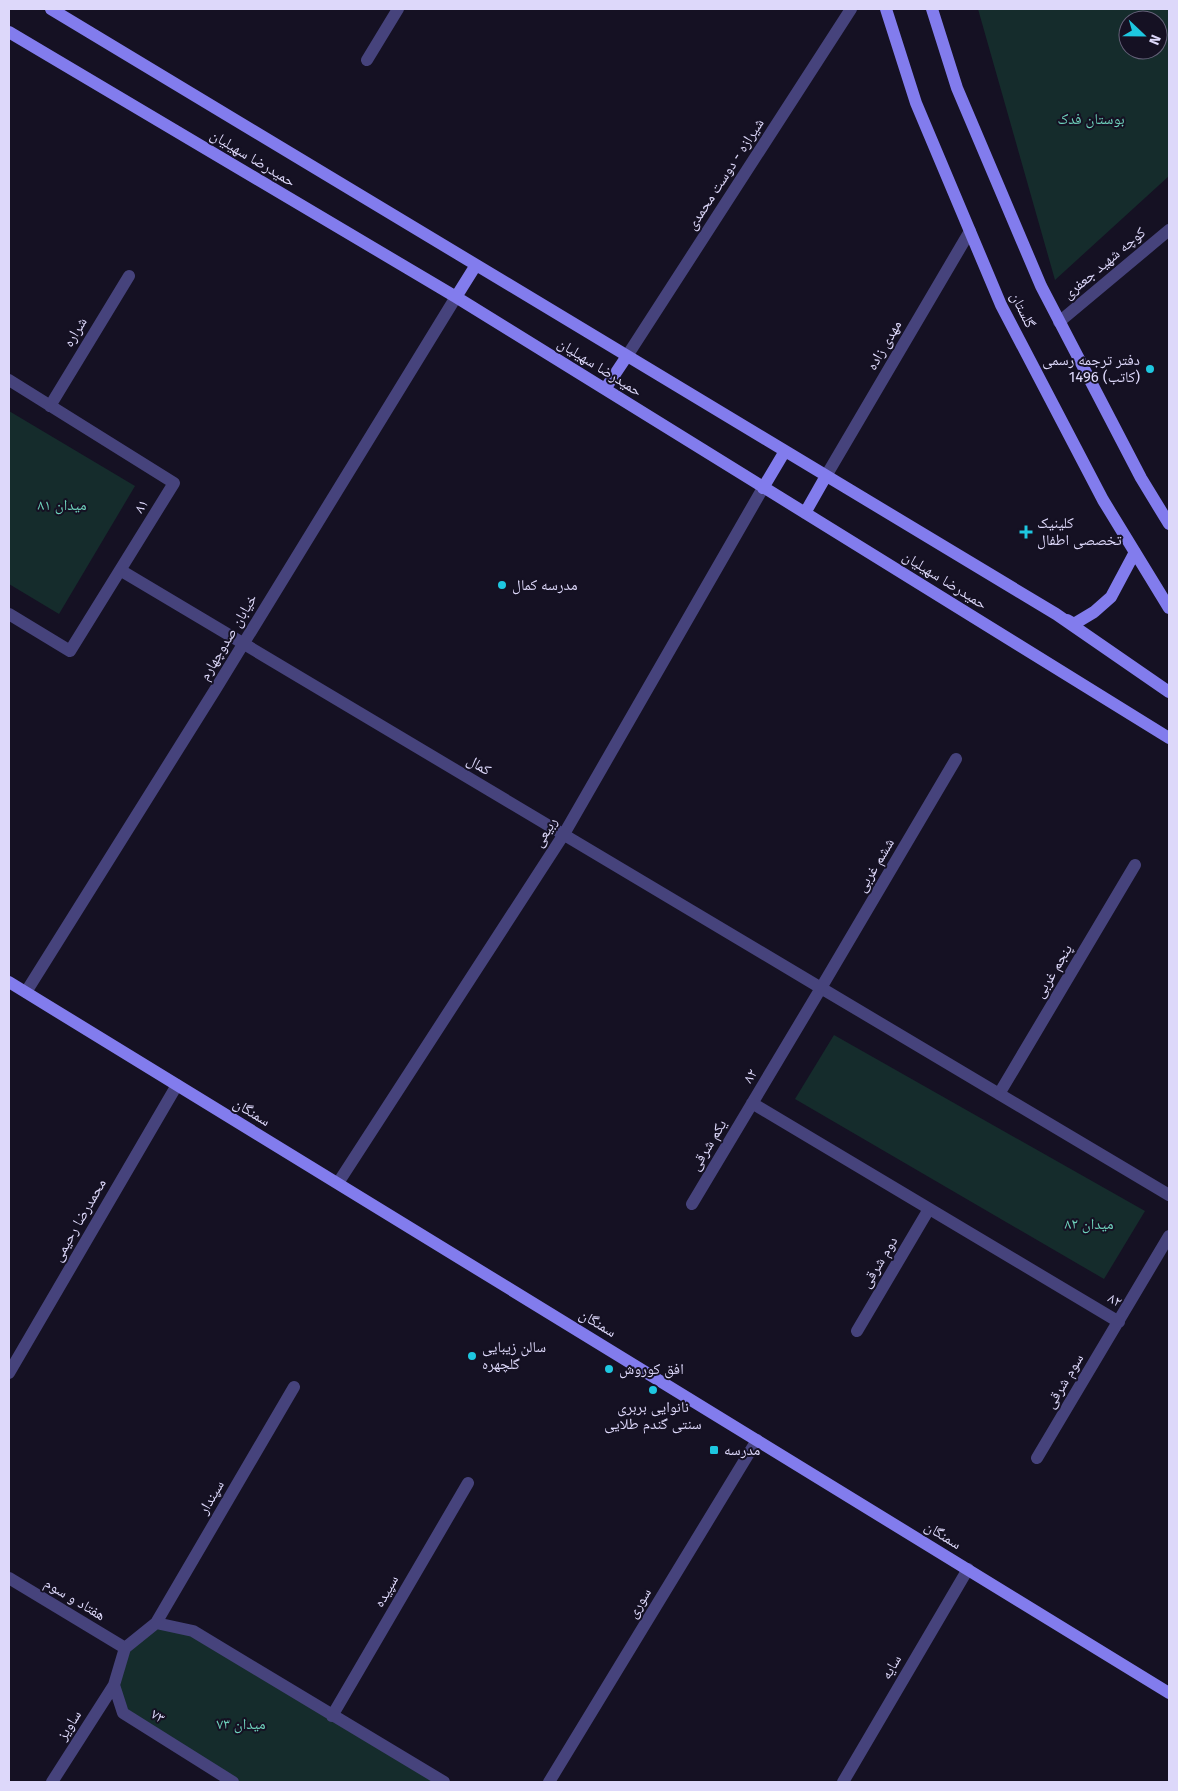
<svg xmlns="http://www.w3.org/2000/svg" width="1178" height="1791" font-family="'Fira Sans','Noto Naskh Arabic',sans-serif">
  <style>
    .green { fill: #152c2c; fill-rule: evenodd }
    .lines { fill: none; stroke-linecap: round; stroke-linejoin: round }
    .minor { stroke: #46437c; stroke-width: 12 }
    .secondary { stroke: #827ced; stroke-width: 12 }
    .poi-dot { fill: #1ec7e0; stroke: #151123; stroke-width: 2 }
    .labels { text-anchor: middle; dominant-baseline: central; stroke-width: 4; stroke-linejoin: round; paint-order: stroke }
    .park-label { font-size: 15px; fill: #6ed1bb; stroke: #151123 }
    .street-label { font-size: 15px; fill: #ddd8fa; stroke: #151123 }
    .poi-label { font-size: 15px; fill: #ddd8fa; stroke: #151123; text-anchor: start }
  </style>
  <rect width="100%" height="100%" fill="#151123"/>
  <path class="green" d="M 978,9 L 1169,9 L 1169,176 L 1055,280 ZM 1128,20 L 1158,20 L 1158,50 L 1128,50 Z
    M 9,411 L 135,486 L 59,614 L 9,584 Z
    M 834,1035 L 1145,1211 L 1104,1279 L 795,1099 Z
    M 156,1623 L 193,1631 L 444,1782 L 233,1782 L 123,1713 L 114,1683 L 125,1648 Z"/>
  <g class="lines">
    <path class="minor" d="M 367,60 L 398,9
      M 1059,322 L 1169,230
      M 627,356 L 851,9
      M 9,380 L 174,483 L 70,651 L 9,614
      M 50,406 L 129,276
      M 826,476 L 970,231
      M 120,570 L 821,988 L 956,759
      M 26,992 L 215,690 L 456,297
      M 999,1094 L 1135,865
      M 752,1103 L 1119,1322
      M 338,1183 L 564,834 L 763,488
      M 692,1204 L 821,988 L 1169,1195
      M 857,1331 L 929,1209
      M 9,1373 L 177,1085
      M 1037,1458 L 1169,1236
      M 9,1578 L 125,1648
      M 156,1623 L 294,1387
      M 125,1648 L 156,1623 L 193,1631 L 444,1782
      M 125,1648 L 114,1685 L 123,1713 L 233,1782
      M 332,1716 L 468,1483
      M 52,1782 L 114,1685
      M 549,1782 L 757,1440
      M 843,1782 L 968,1569"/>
    <path class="secondary" d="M 51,9 L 1056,614 L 1169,692
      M 886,9 L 916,103 L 1001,305 L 1103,500 L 1169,608
      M 932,9 L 957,88 L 1041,286 L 1141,478 L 1169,524
      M 9,32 L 456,297 L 1169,738
      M 456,297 L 476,265
      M 605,389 L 627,356
      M 763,488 L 785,451
      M 805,513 L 826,476
      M 1067,620 L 1074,624 L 1094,612 L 1111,597 L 1135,552
      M 9,982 L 1169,1693"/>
  </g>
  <g class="poi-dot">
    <circle cx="1150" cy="369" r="5"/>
    <path d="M1023.5 524.5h5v5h5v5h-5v5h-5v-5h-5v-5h5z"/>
    <circle cx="502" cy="585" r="5"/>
    <circle cx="472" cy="1356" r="5"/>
    <circle cx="609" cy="1369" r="5"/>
    <circle cx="653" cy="1390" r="5"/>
    <rect x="709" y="1445" width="10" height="10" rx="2.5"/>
  </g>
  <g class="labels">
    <g class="park-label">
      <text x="1091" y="119">بوستان فدک</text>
      <text x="62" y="505">میدان ۸۱</text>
      <text x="1089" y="1224">میدان ۸۲</text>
      <text x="241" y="1724">میدان ۷۳</text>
    </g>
    <g class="street-label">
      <text transform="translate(253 158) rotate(31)">حمیدرضا سهیلیان</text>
      <text transform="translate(725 174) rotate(-57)">شیرازه - دوست محمدی</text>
      <text transform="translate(1104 263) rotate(-40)">کوچه شهید جعفری</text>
      <text transform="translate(1023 310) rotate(64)">گلستان</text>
      <text transform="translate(75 332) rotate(-59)">شراره</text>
      <text transform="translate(884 345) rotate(-60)">مهدی زاده</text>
      <text transform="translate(600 367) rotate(32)">حمیدرضا سهیلیان</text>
      <text transform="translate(141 506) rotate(-58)">۸۱</text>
      <text transform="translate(945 580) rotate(32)">حمیدرضا سهیلیان</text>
      <text transform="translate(228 637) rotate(-59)">خیابان صدوچهارم</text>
      <text transform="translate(479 765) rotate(31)">کمال</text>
      <text transform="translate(545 832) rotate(-58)">ربیعی</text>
      <text transform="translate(875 865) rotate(-59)">ششم غربی</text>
      <text transform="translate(1053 971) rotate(-59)">پنجم غربی</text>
      <text transform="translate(750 1076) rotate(-59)">۸۲</text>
      <text transform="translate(252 1112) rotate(31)">سمنگان</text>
      <text transform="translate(708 1145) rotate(-59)">یکم شرقی</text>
      <text transform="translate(79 1220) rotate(-60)">محمدرضا رحیمی</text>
      <text transform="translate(879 1262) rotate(-59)">دوم شرقی</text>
      <text transform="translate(1115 1300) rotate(29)">۸۲</text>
      <text transform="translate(598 1323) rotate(31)">سمنگان</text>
      <text transform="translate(1064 1381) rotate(-59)">سوم شرقی</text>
      <text transform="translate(211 1497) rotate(-60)">سپندار</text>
      <text transform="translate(943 1535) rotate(32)">سمنگان</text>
      <text transform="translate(386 1591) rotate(-60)">سپیده</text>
      <text transform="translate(75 1599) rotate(31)">هفتاد و سوم</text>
      <text transform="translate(639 1603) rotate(-59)">سوری</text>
      <text transform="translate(891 1667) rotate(-60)">سایه</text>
      <text transform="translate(158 1716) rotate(32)">۷۳</text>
      <text transform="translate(69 1725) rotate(-58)">ساویز</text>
    </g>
    <g class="poi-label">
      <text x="1140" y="360" text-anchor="end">دفتر ترجمه رسمی<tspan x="1140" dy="17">1496 (کاتب)</tspan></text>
      <text x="1037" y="523">کلینیک<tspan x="1037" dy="17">تخصصی اطفال</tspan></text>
      <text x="512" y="585">مدرسه کمال</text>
      <text x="482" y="1347">سالن زیبایی<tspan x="482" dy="17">گلچهره</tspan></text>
      <text x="619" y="1369">افق کوروش</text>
      <text x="653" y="1407" text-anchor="middle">نانوایی بربری<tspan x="653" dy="17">سنتی گندم طلایی</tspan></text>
      <text x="724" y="1450">مدرسه</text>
    </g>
  </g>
  <rect width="1178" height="1791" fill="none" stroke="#ddd8fa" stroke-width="20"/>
  <g transform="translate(1143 35) rotate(112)"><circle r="24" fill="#151123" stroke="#656179"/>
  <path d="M0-4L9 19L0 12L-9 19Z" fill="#1ec7e0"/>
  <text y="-8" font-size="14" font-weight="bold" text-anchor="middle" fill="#ddd8fa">N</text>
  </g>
</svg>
